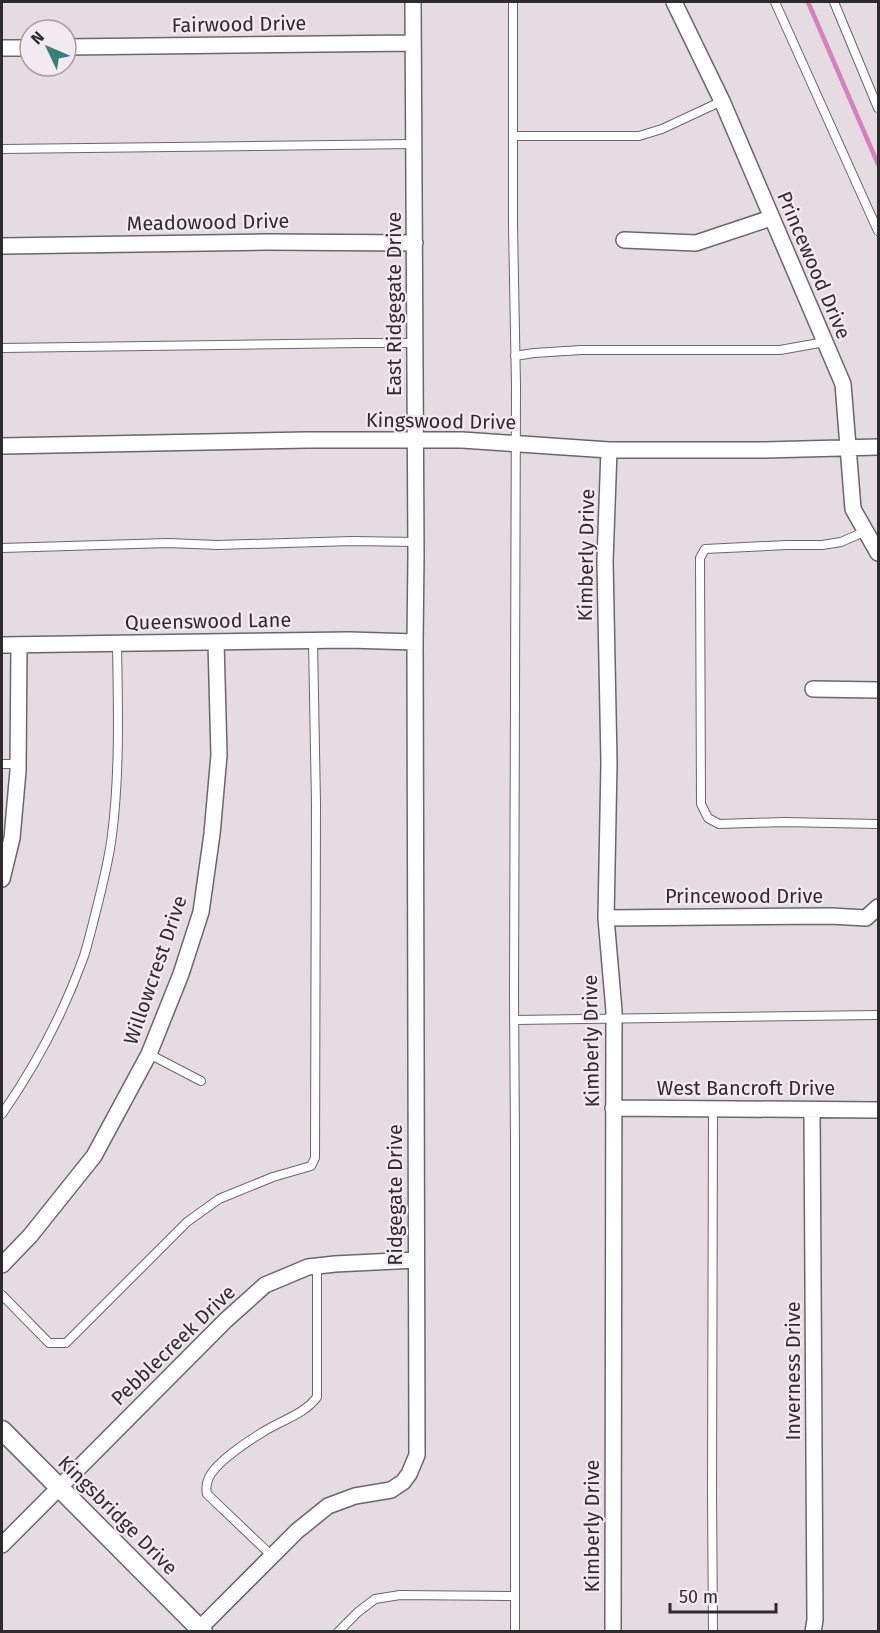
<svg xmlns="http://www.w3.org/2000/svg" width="880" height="1633" font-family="'Fira Sans',sans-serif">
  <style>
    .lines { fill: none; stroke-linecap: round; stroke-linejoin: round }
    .stream { stroke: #d581bf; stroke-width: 4.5 }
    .service-casing { stroke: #6d656b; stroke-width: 10 }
    .minor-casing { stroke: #6d656b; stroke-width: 18 }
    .tertiary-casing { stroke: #6d656b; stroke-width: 21 }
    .service { stroke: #fff; stroke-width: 8 }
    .minor { stroke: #fff; stroke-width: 15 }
    .tertiary { stroke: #fff; stroke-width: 18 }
    .labels { text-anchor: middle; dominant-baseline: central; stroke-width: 4.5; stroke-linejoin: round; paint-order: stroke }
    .street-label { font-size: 20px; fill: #2e2b2d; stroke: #f3e9f0 }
  </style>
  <rect width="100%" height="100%" fill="#e5dce2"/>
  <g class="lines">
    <path class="stream" d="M 808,2 L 878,164"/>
    <defs>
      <path id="service" d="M 513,2 L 513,225 L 516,386 L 514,995 L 515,1144 L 515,1632
        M 775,2 L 878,231
        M 834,2 L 878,108
        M 514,136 L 639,136 L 662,129 L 722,101
        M 2,149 L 414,144
        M 2,348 L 360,343 L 415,343
        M 515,356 L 534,353 L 581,350 L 780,350 L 825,342
        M 866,531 L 841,542 L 822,545 L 787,545 L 705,549 L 700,558 L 701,804 L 708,818 L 719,824 L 783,822 L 878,824
        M 2,548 L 168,543 L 218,545 L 352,541 L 416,542
        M 2,764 L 18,764
        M 514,1020 L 878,1015
        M 149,1054 L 201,1081
        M 713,1109 L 712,1493 L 713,1632
        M 2,1114 C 36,1065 64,1012 84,956 C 89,940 93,923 97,907 C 103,883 109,860 112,835 C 120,772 118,707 117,643
        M 2,1295 L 49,1343 L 66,1343 L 187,1222 L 219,1199 L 273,1177 L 311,1166 L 315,1158 L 316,804 L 313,641
        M 272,1556 L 207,1494 C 206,1489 206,1485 208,1480 C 213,1464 248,1441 263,1432 C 280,1421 305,1414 317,1397 L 317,1266
        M 338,1632 L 358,1612 L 375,1599 L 400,1595 L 515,1596"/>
      <path id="minor" d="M 674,2 L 722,101 L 843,384 L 853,509 L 878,553
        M 66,47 L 413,43
        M 2,48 L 30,48
        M 624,240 L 696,243 L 771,218
        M 2,246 L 265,242 L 415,243
        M 2,446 L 307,440 L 462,440 L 609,450 L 765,450 L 878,447
        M 609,450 L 605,561 L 609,763 L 606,918 L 614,1011 L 613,1632
        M 2,645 L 349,640 L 415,642
        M 813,689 L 878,690
        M 2,879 L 12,838 L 18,771 L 19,645
        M 606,918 L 831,916 L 866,918 L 878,907
        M 613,1108 L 878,1110
        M 812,1110 L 815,1620 L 813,1632
        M 2,1265 L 30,1236 L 94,1156 L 149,1054 L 181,974 L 201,912 L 212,834 L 219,755 L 216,642
        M 2,1545 L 226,1320 L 265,1285 L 308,1267 L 335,1264 L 416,1260
        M 196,1632 L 297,1531 L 328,1506 L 355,1496 L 391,1490 L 403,1482 L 409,1474 L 417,1455 L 415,642 L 416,555 L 413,2"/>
      <path id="tertiary" d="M 2,1430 L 203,1632"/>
    </defs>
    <use href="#service" class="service-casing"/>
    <use href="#minor" class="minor-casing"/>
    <use href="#tertiary" class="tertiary-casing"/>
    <use href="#service" class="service"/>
    <use href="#minor" class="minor"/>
    <use href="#tertiary" class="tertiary"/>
  </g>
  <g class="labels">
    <g class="street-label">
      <text transform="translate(239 24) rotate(-1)">Fairwood Drive</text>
      <text transform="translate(208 222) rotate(-1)">Meadowood Drive</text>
      <text transform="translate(814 265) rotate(67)">Princewood Drive</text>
      <text transform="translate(394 304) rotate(-90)">East Ridgegate Drive</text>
      <text transform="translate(441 421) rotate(1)">Kingswood Drive</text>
      <text transform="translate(586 555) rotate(-89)">Kimberly Drive</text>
      <text transform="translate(208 621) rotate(-1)">Queenswood Lane</text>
      <text x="744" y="896">Princewood Drive</text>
      <text transform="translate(155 970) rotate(-71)">Willowcrest Drive</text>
      <text transform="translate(591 1041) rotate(-91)">Kimberly Drive</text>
      <text x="746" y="1088">West Bancroft Drive</text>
      <text transform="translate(395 1195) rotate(-90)">Ridgegate Drive</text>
      <text transform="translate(173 1345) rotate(-44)">Pebblecreek Drive</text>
      <text transform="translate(793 1371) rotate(-90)">Inverness Drive</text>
      <text transform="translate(118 1515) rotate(45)">Kingsbridge Drive</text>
      <text transform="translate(592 1526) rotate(-90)">Kimberly Drive</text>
    </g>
  </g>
  <rect width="880" height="1633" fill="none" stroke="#2e2b2d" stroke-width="6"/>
  <g transform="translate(48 48) rotate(314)"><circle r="28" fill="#f3e9f0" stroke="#a49da2" stroke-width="1.5"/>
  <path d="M0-4.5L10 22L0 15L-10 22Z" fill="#377f78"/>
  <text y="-9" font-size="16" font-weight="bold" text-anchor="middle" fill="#2e2b2d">N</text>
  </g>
  <path d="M670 1603v9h106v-9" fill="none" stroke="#2e2b2d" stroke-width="3"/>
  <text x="679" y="1603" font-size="18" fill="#2e2b2d" stroke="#f3e9f0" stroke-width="4.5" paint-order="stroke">50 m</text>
</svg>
